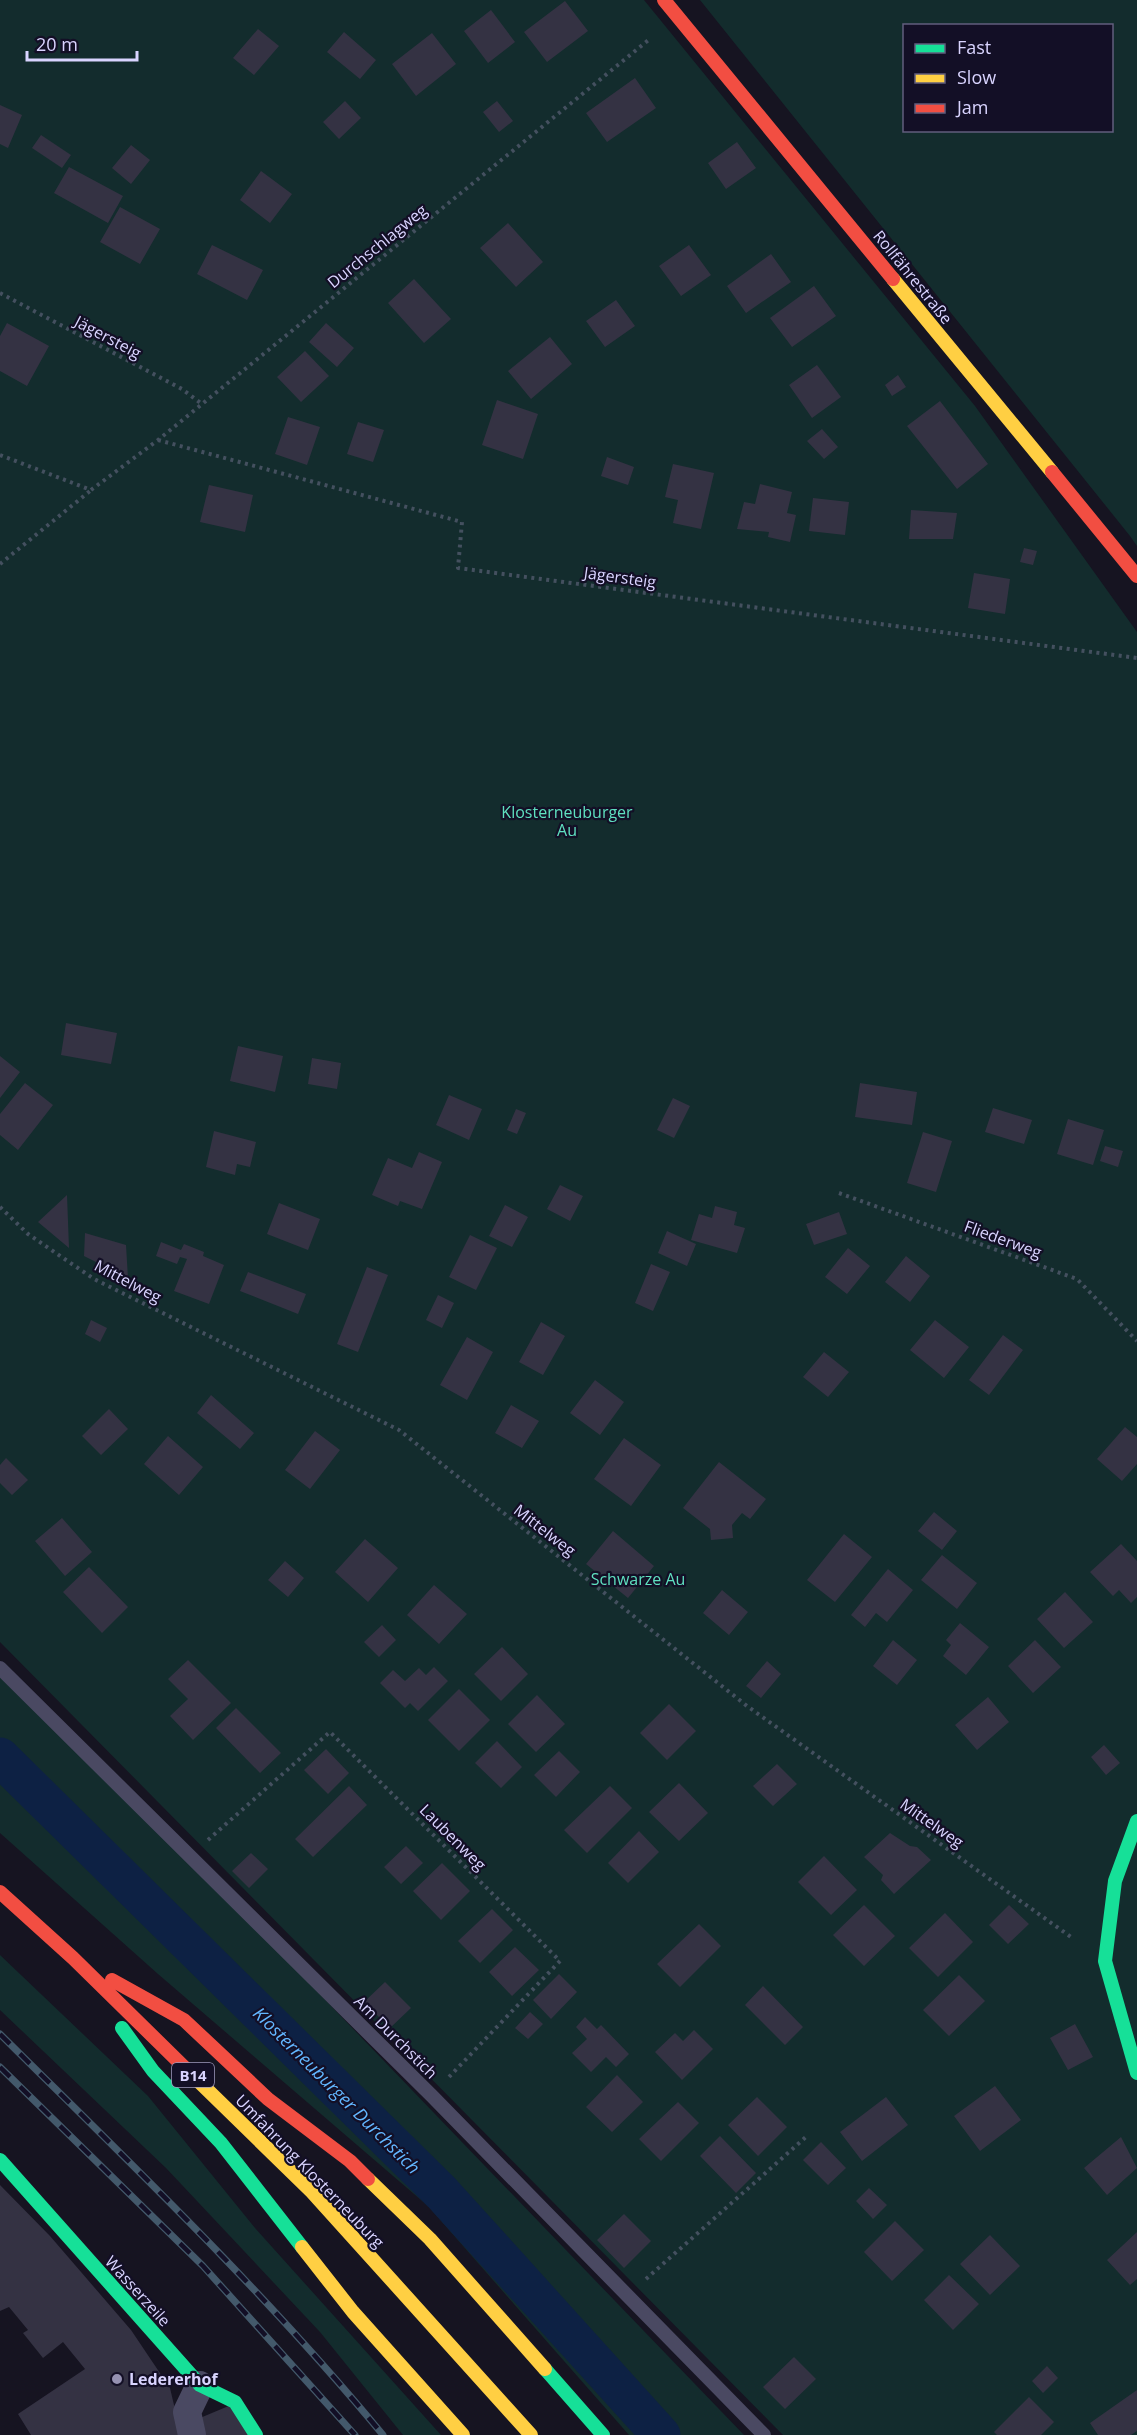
<svg xmlns="http://www.w3.org/2000/svg" width="1137" height="2435" font-family="'Open Sans',sans-serif">
  <style>
    .green { fill: #132c2d; fill-rule: evenodd }
    .lines { fill: none; stroke-linecap: round; stroke-linejoin: round }
    .canal { stroke: #0d2144; stroke-width: 39 }
    .building { fill: #343243 }
    .path { stroke: #44505f; stroke-width: 4; stroke-dasharray: 3 4.5; stroke-linecap: butt }
    .lane { stroke: #4a4962; stroke-width: 14 }
    .street { stroke: #4a4962; stroke-width: 28 }
    .fast { stroke: #16e098; stroke-width: 14 }
    .slow { stroke: #ffcf43; stroke-width: 14 }
    .jam { stroke: #f24e42; stroke-width: 14 }
    .rail-casing { stroke: #43596b; stroke-width: 7 }
    .rail { stroke: #130f26; stroke-width: 4.5; stroke-dasharray: 14; stroke-linecap: butt }
    .poi-dot { fill: #9591b1; stroke: #130f26; stroke-width: 2 }
    .labels { text-anchor: middle; dominant-baseline: central; stroke-width: 4.5; stroke-linejoin: round; paint-order: stroke }
    .shield { fill: #130f26; stroke: #9e99be; stroke-width: 1.5 }
    .shield-label { font-size: 15px; font-weight: bold; fill: #d9d4ff }
    .street-label { font-size: 16px; fill: #d9d4ff; stroke: #130f26 }
    .park-label { font-size: 16px; fill: #5fe0c0; stroke: #130f26 }
    .poi-label { font-size: 16px; font-weight: bold; fill: #d9d4ff; stroke: #130f26; text-anchor: start }
    .water-label { font-size: 18px; font-style: italic; fill: #62b6ff; stroke: #130f26 }
  </style>
  <rect width="100%" height="100%" fill="#161421"/>
  <path class="green" d="M 0,0 L 644,0 L 975,406 L 1137,632 L 1137,2435 L 783,2435 L 0,1642 Z
    M 700,0 L 1137,0 L 1137,546 L 1130,536 ZM 904,26 L 1112,26 L 1112,130 L 904,130 Z
    M 0,1662 L 744,2435 L 629,2435 L 428,2206 L 158,1974 L 0,1833 Z
    M 0,1955 L 148,2096 L 255,2228 L 441,2435 L 403,2435 L 320,2332 L 166,2168 L 0,2010 Z"/>
  <g class="lines">
    <path class="canal" d="M 0,1757 L 442,2193 L 661,2435"/>
  </g>
  <path class="building" d="M 565,1 L 588,31 L 547,62 L 524,32 Z
    M 491,10 L 515,42 L 488,63 L 464,31 Z
    M 258,29 L 279,46 L 254,75 L 233,58 Z
    M 344,32 L 376,60 L 360,79 L 327,52 Z
    M 432,33 L 456,64 L 416,96 L 392,64 Z
    M 635,78 L 656,108 L 607,142 L 586,113 Z
    M 345,101 L 361,118 L 339,139 L 323,122 Z
    M 497,101 L 513,121 L 499,132 L 483,112 Z
    M 0,105 L 22,115 L 8,148 L 0,144 Z
    M 41,135 L 71,155 L 62,168 L 32,148 Z
    M 737,142 L 756,168 L 726,189 L 708,163 Z
    M 131,145 L 150,160 L 131,184 L 112,168 Z
    M 69,167 L 123,196 L 108,223 L 54,193 Z
    M 261,171 L 292,194 L 270,223 L 240,200 Z
    M 120,207 L 160,229 L 140,264 L 100,242 Z
    M 508,223 L 543,262 L 516,287 L 480,248 Z
    M 212,245 L 263,270 L 247,300 L 197,274 Z
    M 689,245 L 711,275 L 681,296 L 659,266 Z
    M 771,254 L 791,282 L 746,313 L 727,286 Z
    M 414,279 L 451,319 L 424,343 L 388,303 Z
    M 814,286 L 836,316 L 792,347 L 770,318 Z
    M 616,300 L 635,326 L 605,347 L 586,321 Z
    M 7,323 L 49,346 L 27,386 L 0,371 L 0,336 Z
    M 326,323 L 354,348 L 337,367 L 309,342 Z
    M 550,337 L 572,364 L 531,399 L 508,371 Z
    M 305,351 L 329,376 L 301,402 L 277,377 Z
    M 817,365 L 841,397 L 812,418 L 789,385 Z
    M 898,375 L 906,387 L 892,396 L 885,385 Z
    M 497,400 L 538,414 L 523,459 L 482,445 Z
    M 940,401 L 988,464 L 957,489 L 907,426 Z
    M 288,417 L 320,427 L 307,465 L 275,454 Z
    M 358,422 L 384,430 L 373,462 L 347,454 Z
    M 822,429 L 838,447 L 824,459 L 807,441 Z
    M 607,457 L 634,467 L 628,485 L 601,476 Z
    M 673,464 L 714,473 L 701,529 L 673,523 L 678,500 L 665,497 Z
    M 760,484 L 792,492 L 787,513 L 796,515 L 790,542 L 768,537 L 769,532 L 737,529 L 744,502 L 755,504 Z
    M 209,485 L 253,495 L 245,532 L 200,522 Z
    M 813,498 L 849,502 L 845,535 L 809,531 Z
    M 911,510 L 957,513 L 953,539 L 909,539 Z
    M 1024,548 L 1037,551 L 1033,565 L 1020,562 Z
    M 974,573 L 1010,579 L 1005,614 L 968,608 Z
    M 66,1023 L 117,1033 L 111,1064 L 61,1055 Z
    M 238,1046 L 283,1056 L 275,1092 L 230,1081 Z
    M 0,1056 L 20,1072 L 0,1098 Z
    M 312,1058 L 341,1063 L 337,1089 L 308,1084 Z
    M 25,1083 L 53,1105 L 18,1150 L 0,1135 L 0,1114 Z
    M 860,1083 L 917,1092 L 912,1125 L 855,1117 Z
    M 449,1095 L 482,1109 L 469,1140 L 436,1125 Z
    M 673,1098 L 690,1106 L 674,1138 L 657,1130 Z
    M 993,1108 L 1032,1120 L 1024,1144 L 985,1132 Z
    M 516,1109 L 526,1113 L 517,1134 L 507,1130 Z
    M 1068,1119 L 1104,1130 L 1093,1165 L 1057,1154 Z
    M 214,1131 L 256,1142 L 250,1167 L 237,1164 L 235,1175 L 206,1167 Z
    M 923,1132 L 952,1141 L 936,1192 L 907,1183 Z
    M 1105,1146 L 1123,1151 L 1118,1167 L 1100,1161 Z
    M 419,1152 L 442,1162 L 422,1209 L 400,1201 L 398,1206 L 372,1195 L 388,1158 L 412,1168 Z
    M 560,1185 L 583,1196 L 570,1221 L 547,1209 Z
    M 67,1195 L 69,1248 L 38,1222 Z
    M 279,1203 L 320,1219 L 308,1250 L 267,1234 Z
    M 505,1205 L 528,1217 L 512,1247 L 489,1236 Z
    M 715,1206 L 737,1212 L 734,1225 L 745,1228 L 737,1253 L 691,1240 L 699,1214 L 712,1218 Z
    M 839,1212 L 847,1234 L 814,1245 L 806,1224 Z
    M 667,1231 L 696,1244 L 687,1266 L 658,1253 Z
    M 85,1233 L 126,1245 L 128,1278 L 84,1256 Z
    M 470,1235 L 497,1248 L 476,1290 L 449,1277 Z
    M 161,1242 L 181,1250 L 184,1244 L 204,1252 L 203,1256 L 224,1265 L 209,1304 L 174,1291 L 187,1259 L 180,1257 L 177,1264 L 156,1256 Z
    M 848,1248 L 870,1266 L 847,1294 L 825,1277 Z
    M 906,1256 L 930,1276 L 910,1302 L 885,1282 Z
    M 651,1264 L 670,1272 L 653,1311 L 635,1303 Z
    M 367,1267 L 388,1275 L 358,1352 L 337,1344 Z
    M 248,1272 L 306,1294 L 298,1314 L 240,1291 Z
    M 438,1295 L 454,1303 L 442,1328 L 426,1320 Z
    M 91,1320 L 107,1328 L 100,1342 L 85,1334 Z
    M 935,1320 L 969,1347 L 944,1378 L 910,1350 Z
    M 541,1322 L 565,1336 L 543,1375 L 519,1362 Z
    M 1003,1335 L 1023,1350 L 989,1395 L 969,1380 Z
    M 467,1337 L 493,1352 L 467,1400 L 440,1385 Z
    M 824,1352 L 849,1372 L 828,1397 L 803,1377 Z
    M 595,1380 L 624,1402 L 600,1435 L 570,1413 Z
    M 211,1395 L 254,1433 L 240,1449 L 197,1413 Z
    M 511,1405 L 539,1421 L 522,1448 L 495,1433 Z
    M 109,1409 L 128,1429 L 101,1455 L 82,1436 Z
    M 1125,1427 L 1137,1437 L 1137,1464 L 1122,1481 L 1097,1459 Z
    M 315,1431 L 340,1450 L 310,1489 L 285,1470 Z
    M 168,1436 L 203,1467 L 179,1495 L 144,1464 Z
    M 624,1438 L 661,1465 L 631,1506 L 594,1479 Z
    M 6,1458 L 28,1480 L 12,1495 L 0,1483 L 0,1465 Z
    M 719,1462 L 766,1499 L 750,1519 L 742,1513 L 732,1525 L 733,1538 L 711,1540 L 710,1529 L 683,1508 Z
    M 934,1512 L 957,1531 L 942,1550 L 918,1531 Z
    M 62,1518 L 92,1552 L 65,1576 L 35,1541 Z
    M 613,1531 L 654,1566 L 628,1598 L 586,1564 Z
    M 844,1534 L 872,1557 L 835,1602 L 807,1580 Z
    M 365,1539 L 398,1568 L 368,1602 L 335,1572 Z
    M 1121,1544 L 1137,1561 L 1137,1597 L 1131,1603 L 1119,1590 L 1113,1596 L 1090,1572 Z
    M 942,1555 L 977,1583 L 957,1609 L 921,1580 Z
    M 285,1561 L 304,1578 L 288,1597 L 268,1580 Z
    M 89,1567 L 128,1607 L 102,1633 L 63,1592 Z
    M 888,1569 L 913,1590 L 887,1622 L 876,1613 L 865,1627 L 851,1615 Z
    M 434,1585 L 467,1614 L 439,1644 L 407,1615 Z
    M 722,1590 L 748,1612 L 729,1635 L 703,1613 Z
    M 1065,1592 L 1093,1622 L 1064,1648 L 1037,1619 Z
    M 960,1623 L 989,1647 L 966,1675 L 943,1656 L 951,1645 L 946,1640 Z
    M 382,1625 L 396,1640 L 379,1657 L 364,1642 Z
    M 893,1640 L 917,1660 L 897,1685 L 873,1666 Z
    M 1035,1640 L 1061,1667 L 1033,1693 L 1008,1666 Z
    M 502,1647 L 528,1674 L 501,1701 L 474,1674 Z
    M 188,1660 L 231,1703 L 193,1740 L 170,1716 L 188,1699 L 168,1679 Z
    M 767,1661 L 781,1674 L 761,1698 L 746,1686 Z
    M 434,1667 L 448,1681 L 418,1711 L 410,1703 L 405,1708 L 380,1683 L 393,1670 L 405,1681 L 419,1668 L 426,1675 Z
    M 459,1689 L 490,1720 L 459,1751 L 428,1720 Z
    M 537,1695 L 565,1724 L 536,1752 L 508,1724 Z
    M 988,1697 L 1009,1722 L 977,1750 L 955,1725 Z
    M 669,1704 L 696,1731 L 667,1760 L 640,1733 Z
    M 236,1708 L 281,1753 L 260,1773 L 216,1728 Z
    M 497,1741 L 522,1767 L 501,1788 L 475,1763 Z
    M 1104,1745 L 1120,1763 L 1106,1775 L 1091,1757 Z
    M 326,1749 L 349,1773 L 328,1794 L 304,1770 Z
    M 559,1751 L 580,1772 L 556,1797 L 534,1775 Z
    M 777,1764 L 797,1784 L 773,1806 L 753,1786 Z
    M 679,1783 L 708,1813 L 679,1841 L 649,1812 Z
    M 349,1786 L 367,1805 L 313,1857 L 295,1839 Z
    M 610,1786 L 632,1808 L 587,1853 L 564,1830 Z
    M 639,1831 L 659,1852 L 628,1883 L 608,1863 Z
    M 890,1833 L 910,1846 L 917,1847 L 931,1860 L 894,1894 L 881,1880 L 883,1875 L 864,1857 Z
    M 406,1846 L 423,1863 L 401,1884 L 384,1867 Z
    M 251,1853 L 268,1869 L 249,1888 L 232,1871 Z
    M 824,1856 L 857,1890 L 831,1915 L 798,1882 Z
    M 442,1863 L 470,1891 L 441,1920 L 413,1891 Z
    M 864,1905 L 895,1936 L 864,1966 L 833,1935 Z
    M 1009,1905 L 1029,1924 L 1008,1944 L 989,1925 Z
    M 492,1909 L 513,1930 L 480,1963 L 458,1941 Z
    M 945,1913 L 973,1942 L 938,1977 L 909,1948 Z
    M 699,1924 L 721,1946 L 680,1987 L 657,1964 Z
    M 515,1947 L 539,1970 L 512,1996 L 489,1972 Z
    M 559,1974 L 577,1992 L 551,2019 L 533,2000 Z
    M 959,1975 L 985,2001 L 949,2036 L 923,2010 Z
    M 385,1982 L 411,2008 L 390,2028 L 364,2002 Z
    M 763,1986 L 803,2027 L 785,2045 L 745,2005 Z
    M 530,2012 L 543,2024 L 528,2039 L 515,2028 Z
    M 585,2017 L 597,2029 L 601,2025 L 629,2054 L 616,2067 L 606,2057 L 591,2072 L 572,2053 L 587,2039 L 576,2027 Z
    M 1075,2024 L 1093,2057 L 1068,2070 L 1050,2038 Z
    M 694,2030 L 713,2049 L 682,2080 L 655,2052 L 675,2033 L 683,2041 Z
    M 617,2075 L 643,2102 L 612,2132 L 586,2107 Z
    M 995,2086 L 1021,2120 L 980,2151 L 954,2116 Z
    M 757,2097 L 787,2127 L 758,2156 L 728,2125 Z
    M 886,2097 L 908,2125 L 862,2161 L 840,2132 Z
    M 678,2102 L 699,2123 L 661,2161 L 639,2139 Z
    M 720,2136 L 756,2173 L 736,2193 L 700,2156 Z
    M 1121,2137 L 1137,2168 L 1107,2195 L 1084,2168 Z
    M 821,2142 L 846,2168 L 828,2185 L 803,2160 Z
    M 0,2185 L 50,2236 L 131,2330 L 170,2388 L 181,2435 L 31,2435 L 18,2414 L 85,2369 L 63,2342 L 43,2358 L 23,2333 L 28,2330 L 9,2307 L 0,2311 Z
    M 869,2188 L 887,2205 L 873,2219 L 856,2201 Z
    M 624,2214 L 651,2241 L 624,2268 L 597,2240 Z
    M 895,2221 L 924,2250 L 892,2281 L 864,2252 Z
    M 1137,2232 L 1137,2279 L 1130,2285 L 1107,2260 Z
    M 990,2235 L 1020,2266 L 990,2295 L 960,2264 Z
    M 949,2275 L 979,2304 L 953,2330 L 924,2300 Z
    M 794,2357 L 816,2379 L 785,2409 L 763,2387 Z
    M 1047,2366 L 1058,2378 L 1043,2393 L 1032,2381 Z
    M 1137,2390 L 1137,2431 L 1131,2435 L 1098,2435 L 1090,2423 Z
    M 1029,2397 L 1054,2422 L 1041,2435 L 997,2435 L 994,2432 Z
    M 231,2405 L 249,2435 L 202,2435 L 200,2418 Z"/>
  <g class="lines">
    <path class="path" d="M 0,293 L 182,389 L 202,404
      M 158,440 L 462,522 L 458,568 L 1137,658
      M 0,455 L 91,490 L 158,440 L 651,38
      M 0,564 L 90,491
      M 839,1193 L 1077,1279 L 1137,1341
      M 0,1207 L 28,1234 L 94,1279 L 399,1430 L 747,1706 L 1071,1937
      M 208,1840 L 330,1732 L 560,1961 L 448,2078
      M 646,2279 L 806,2137"/>
    <path class="lane" d="M 0,1668 L 432,2096 L 764,2435"/>
    <path class="street" d="M 192,2435 L 187,2412 L 200,2385"/>
    <path class="fast" d="M 1137,1821 L 1115,1881 L 1105,1961 L 1137,2073
      M 122,2028 L 153,2071 L 221,2143 L 302,2247
      M 0,2160 L 200,2385 L 235,2402 L 256,2435
      M 545,2369 L 603,2435"/>
    <path class="slow" d="M 893,279 L 1052,472
      M 185,2068 L 312,2192 L 531,2435
      M 368,2179 L 430,2239 L 545,2369
      M 302,2247 L 353,2312 L 463,2435"/>
    <path class="jam" d="M 664,0 L 893,279
      M 1052,472 L 1137,576
      M 0,1892 L 73,1958 L 185,2068
      M 112,1980 L 184,2020 L 268,2099 L 350,2161 L 368,2179"/>
    <defs>
      <path id="rail" d="M 0,2034 C 131,2164 265,2292 383,2435
        M 0,2067 L 203,2266 L 355,2435"/>
    </defs>
    <use href="#rail" class="rail-casing"/>
    <use href="#rail" class="rail"/>
  </g>
  <circle class="poi-dot" cx="117" cy="2379" r="6"/>
  <g class="labels">
    <rect class="shield" x="172" y="2063" width="42" height="24" rx="4.5"/>
    <g class="shield-label">
      <text x="193" y="2075">B14</text>
    </g>
    <g class="street-label">
      <text transform="translate(377 246) rotate(-39)">Durchschlagweg</text>
      <text transform="translate(913 277) rotate(51)">Rollfährestraße</text>
      <text transform="translate(108 337) rotate(28)">Jägersteig</text>
      <text transform="translate(620 577) rotate(8)">Jägersteig</text>
      <text transform="translate(1003 1239) rotate(20)">Fliederweg</text>
      <text transform="translate(128 1281) rotate(28)">Mittelweg</text>
      <text transform="translate(545 1530) rotate(38)">Mittelweg</text>
      <text transform="translate(932 1823) rotate(35)">Mittelweg</text>
      <text transform="translate(453 1837) rotate(45)">Laubenweg</text>
      <text transform="translate(396 2037) rotate(45)">Am Durchstich</text>
      <text transform="translate(310 2171) rotate(46)">Umfahrung Klosterneuburg</text>
      <text transform="translate(138 2291) rotate(48)">Wasserzeile</text>
    </g>
    <g class="park-label">
      <text x="567" y="812">Klosterneuburger<tspan x="567" dy="18">Au</tspan></text>
      <text x="638" y="1579">Schwarze Au</text>
    </g>
    <g class="poi-label">
      <text x="129" y="2379">Ledererhof</text>
    </g>
    <g class="water-label">
      <text transform="translate(337 2090) rotate(45)">Klosterneuburger Durchstich</text>
    </g>
  </g>
  <rect x="903" y="24" width="210" height="108" fill="#130f26" stroke="#625e7d" stroke-width="1.5"/>
  <rect x="915" y="44" width="30" height="9" fill="#16e098" stroke="#625e7d" stroke-width="1.5"/>
  <text x="957" y="54" font-size="18" fill="#d9d4ff">Fast</text>
  <rect x="915" y="74" width="30" height="9" fill="#ffcf43" stroke="#625e7d" stroke-width="1.5"/>
  <text x="957" y="84" font-size="18" fill="#d9d4ff">Slow</text>
  <rect x="915" y="104" width="30" height="9" fill="#f24e42" stroke="#625e7d" stroke-width="1.5"/>
  <text x="957" y="114" font-size="18" fill="#d9d4ff">Jam</text>
  <path d="M27 51v9h110v-9" fill="none" stroke="#d9d4ff" stroke-width="3"/>
  <text x="36" y="51" font-size="18" fill="#d9d4ff" stroke="#130f26" stroke-width="4.5" paint-order="stroke">20 m</text>
</svg>
